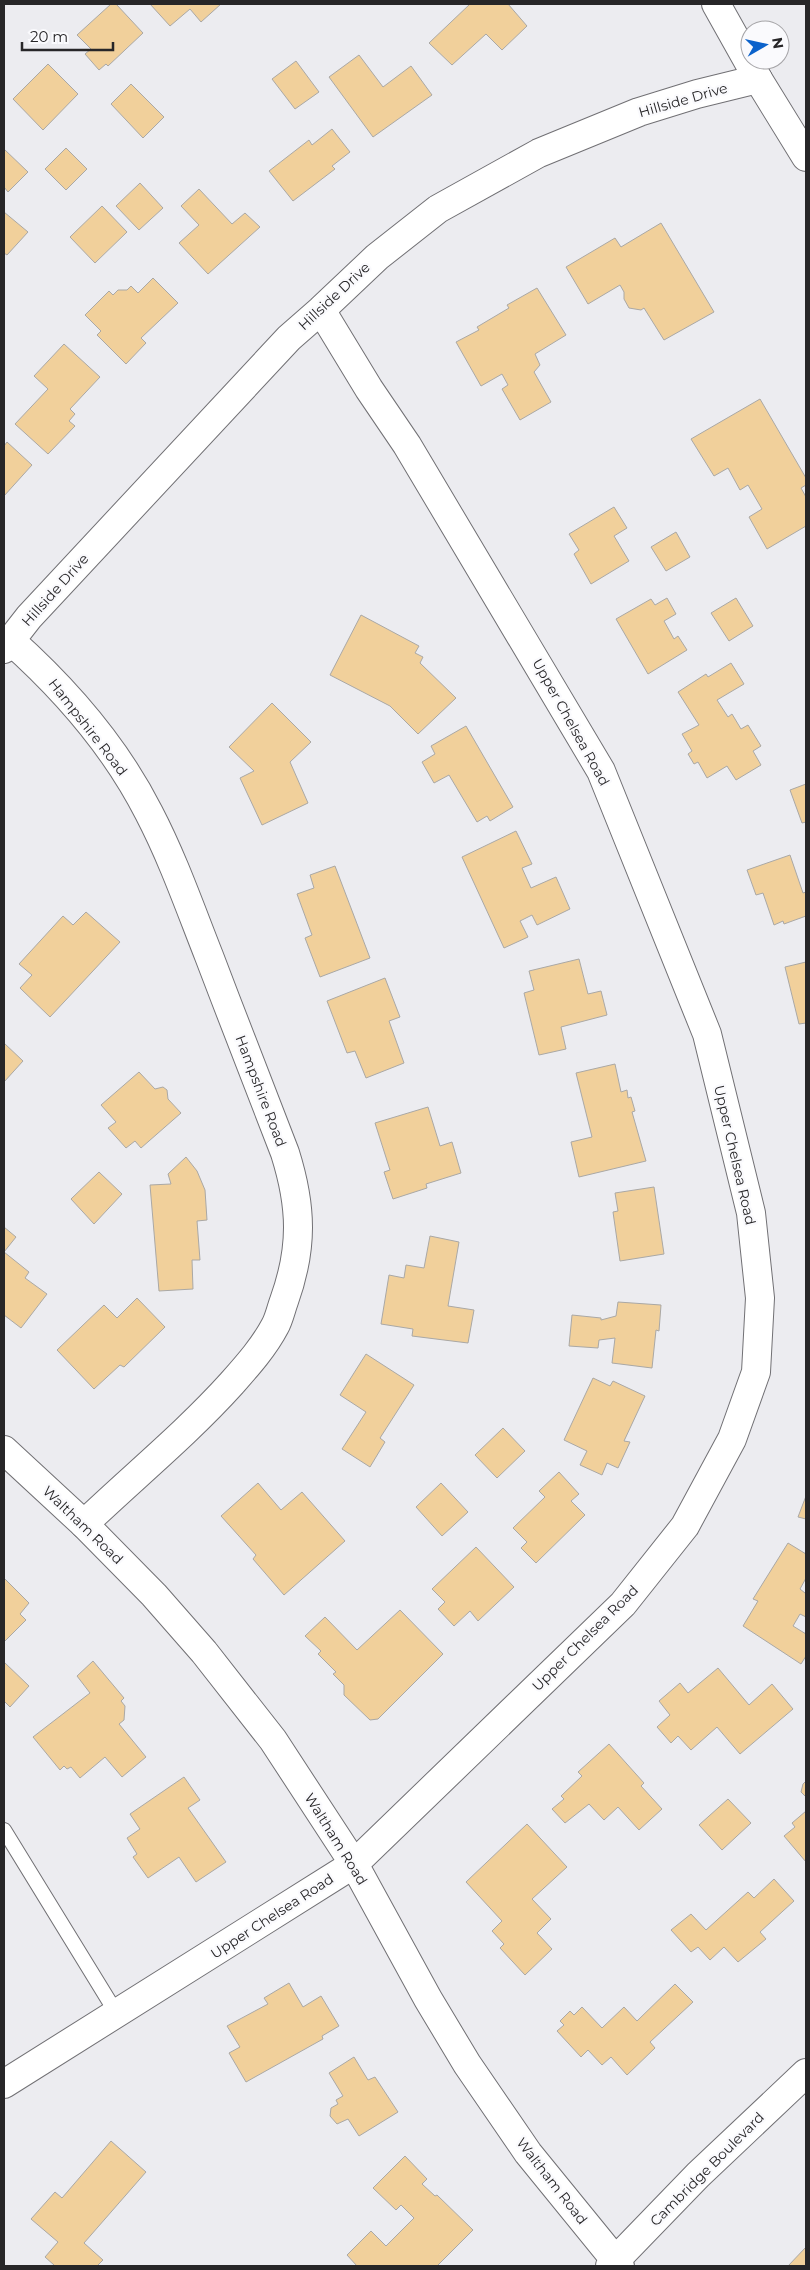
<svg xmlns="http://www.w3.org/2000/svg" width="810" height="2270" font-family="Montserrat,sans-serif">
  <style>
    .building { fill: #f1d09b; stroke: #aaa8a5 }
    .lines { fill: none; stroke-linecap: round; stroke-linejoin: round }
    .lane-casing { stroke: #717074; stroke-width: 16 }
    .street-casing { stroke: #717074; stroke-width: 30 }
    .secondary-casing { stroke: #717074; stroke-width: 30 }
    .lane { stroke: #fff; stroke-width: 14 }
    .street { stroke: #fff; stroke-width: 28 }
    .secondary { stroke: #fff; stroke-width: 28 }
    .labels { text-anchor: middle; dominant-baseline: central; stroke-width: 4.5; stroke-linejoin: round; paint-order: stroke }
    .street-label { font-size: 14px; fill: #272628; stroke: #fafafd }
  </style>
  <rect width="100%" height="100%" fill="#ececf0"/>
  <path class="building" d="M 111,4 L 116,4 L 143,33 L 108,66 L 106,64 L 99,70 L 85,54 L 91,49 L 77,35 Z
    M 150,4 L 221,4 L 201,22 L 190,9 L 170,26 Z
    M 470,4 L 508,4 L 527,26 L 502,50 L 486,34 L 452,65 L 429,43 Z
    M 359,55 L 383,87 L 411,66 L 432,95 L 373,137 L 329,77 Z
    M 296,61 L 319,92 L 295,109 L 272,79 Z
    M 48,64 L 78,94 L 43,130 L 13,99 Z
    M 131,84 L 164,117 L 143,138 L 111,104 Z
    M 332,129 L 350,152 L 332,166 L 335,169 L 293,201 L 269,171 L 309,140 L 312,145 Z
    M 66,148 L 87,169 L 66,190 L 45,169 Z
    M 4,149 L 28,172 L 8,192 L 4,187 Z
    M 140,183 L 163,208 L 139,230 L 116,206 Z
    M 199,189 L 232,224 L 245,213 L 260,227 L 208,274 L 179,243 L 199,225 L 181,206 Z
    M 102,206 L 127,232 L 95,263 L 70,237 Z
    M 4,212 L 28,232 L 7,255 L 4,253 Z
    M 661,223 L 714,312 L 664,340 L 644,308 L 641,310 L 629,308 L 624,299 L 624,292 L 620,285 L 588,304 L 566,267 L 615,238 L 621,247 Z
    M 153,278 L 178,303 L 141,338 L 146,343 L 126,364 L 97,335 L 101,331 L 85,315 L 109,291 L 113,295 L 118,290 L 127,290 L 131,286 L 138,293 Z
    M 537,288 L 566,335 L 535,354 L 540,365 L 534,372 L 551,402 L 520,420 L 502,389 L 508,385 L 502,374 L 481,386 L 456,342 L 479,330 L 477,327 L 509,308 L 507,305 Z
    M 64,344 L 100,377 L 70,409 L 75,414 L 69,421 L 75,426 L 48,454 L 15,424 L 48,389 L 34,376 Z
    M 760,399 L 806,478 L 806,485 L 801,488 L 806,497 L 806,526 L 767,549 L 749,517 L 762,509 L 748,485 L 740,490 L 728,468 L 714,476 L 691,439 Z
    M 7,442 L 32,465 L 4,496 L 4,446 Z
    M 614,507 L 627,528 L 614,536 L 629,561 L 591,584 L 574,554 L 579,550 L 569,534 Z
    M 676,532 L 690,557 L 666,571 L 651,547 Z
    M 667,598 L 676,614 L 664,621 L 674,639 L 678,636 L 687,650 L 648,674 L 616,619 L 651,599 L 655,605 Z
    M 736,598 L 753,626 L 729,641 L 711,613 Z
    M 361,615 L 419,646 L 415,653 L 423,657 L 420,663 L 456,698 L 418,734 L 390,706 L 330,675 Z
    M 731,663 L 744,684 L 717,700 L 728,717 L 732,714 L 741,729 L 748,725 L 761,746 L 753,751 L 761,765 L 736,780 L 727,766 L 707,778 L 698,762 L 694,764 L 688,754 L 692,751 L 682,734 L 699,725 L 678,692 L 706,674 L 708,677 Z
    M 272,703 L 311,742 L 290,762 L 308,803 L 262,825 L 240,778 L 254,771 L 229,747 Z
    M 466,726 L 513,807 L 490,821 L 487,816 L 477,822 L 449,775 L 434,783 L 422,762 L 435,754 L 431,746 Z
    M 806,784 L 806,822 L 802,823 L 790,790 Z
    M 516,831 L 532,864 L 522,868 L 531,888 L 556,877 L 570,909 L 537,925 L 532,915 L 520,921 L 528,937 L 504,948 L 462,857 Z
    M 790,855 L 803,893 L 806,892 L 806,916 L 784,924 L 783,921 L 774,925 L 763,893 L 756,895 L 747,870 Z
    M 335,866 L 370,958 L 320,977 L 305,938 L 312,935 L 297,894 L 314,888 L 310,875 Z
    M 86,912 L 120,942 L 50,1017 L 20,988 L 32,975 L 19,964 L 63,916 L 73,925 Z
    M 579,959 L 588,994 L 601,991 L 607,1015 L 561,1027 L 566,1049 L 539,1055 L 524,993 L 534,990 L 529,971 Z
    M 806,962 L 806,1023 L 799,1024 L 785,967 Z
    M 385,978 L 400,1017 L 389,1021 L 404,1063 L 366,1078 L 355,1051 L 347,1053 L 327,1001 Z
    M 4,1043 L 23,1061 L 4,1082 Z
    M 615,1064 L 621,1092 L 627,1090 L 628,1098 L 631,1097 L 635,1111 L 632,1112 L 646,1161 L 579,1177 L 571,1142 L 592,1137 L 576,1073 Z
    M 139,1072 L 155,1089 L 163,1087 L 167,1090 L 168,1099 L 181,1113 L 141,1148 L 135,1141 L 126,1148 L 108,1128 L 116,1122 L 101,1105 Z
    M 428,1107 L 440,1146 L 452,1142 L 461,1173 L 426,1184 L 427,1188 L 393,1199 L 384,1172 L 390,1170 L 375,1123 Z
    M 186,1157 L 197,1171 L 205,1190 L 207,1220 L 197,1221 L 200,1260 L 192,1260 L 193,1289 L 159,1291 L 150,1185 L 171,1184 L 168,1174 Z
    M 99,1172 L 122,1194 L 94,1224 L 71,1199 Z
    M 654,1187 L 664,1254 L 620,1261 L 613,1212 L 618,1211 L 615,1193 Z
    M 4,1227 L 16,1237 L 4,1252 L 29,1272 L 25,1278 L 47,1294 L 21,1328 L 4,1315 Z
    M 430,1236 L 459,1242 L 448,1306 L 474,1310 L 468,1343 L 412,1336 L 413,1329 L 381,1324 L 389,1275 L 404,1278 L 406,1265 L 424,1268 Z
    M 137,1298 L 165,1327 L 124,1367 L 120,1365 L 94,1389 L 57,1350 L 104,1305 L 117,1318 Z
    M 618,1302 L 661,1305 L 659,1331 L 656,1330 L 652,1368 L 612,1363 L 615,1338 L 599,1340 L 598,1348 L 569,1346 L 572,1315 L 601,1318 L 601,1320 L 616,1316 Z
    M 366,1354 L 414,1385 L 380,1438 L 385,1442 L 370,1467 L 342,1449 L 366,1412 L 340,1395 Z
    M 593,1378 L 610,1386 L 613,1381 L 645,1396 L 624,1441 L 630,1442 L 618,1468 L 607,1463 L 602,1475 L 580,1465 L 587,1451 L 564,1440 Z
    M 503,1428 L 525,1451 L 497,1478 L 475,1455 Z
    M 559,1472 L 579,1494 L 571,1501 L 585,1515 L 536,1563 L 521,1548 L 527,1542 L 513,1528 L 545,1497 L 539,1491 Z
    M 258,1483 L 281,1510 L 302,1492 L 345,1541 L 284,1595 L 253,1559 L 256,1555 L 221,1516 Z
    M 441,1483 L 468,1512 L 442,1536 L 416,1507 Z
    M 806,1496 L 806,1519 L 798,1517 Z
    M 788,1543 L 806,1554 L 806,1578 L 800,1589 L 805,1593 L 806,1592 L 806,1617 L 800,1614 L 793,1626 L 806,1634 L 806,1656 L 801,1664 L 743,1626 L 758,1601 L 753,1599 Z
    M 476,1547 L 514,1587 L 478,1621 L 470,1611 L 454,1626 L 438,1609 L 445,1602 L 432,1589 Z
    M 4,1578 L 29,1603 L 20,1614 L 26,1620 L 4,1642 Z
    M 400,1610 L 443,1654 L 378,1719 L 370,1720 L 344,1695 L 344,1685 L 333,1674 L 336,1672 L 318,1654 L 321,1651 L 305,1636 L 325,1617 L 357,1650 Z
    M 93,1661 L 124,1698 L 121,1701 L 125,1706 L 124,1720 L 119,1724 L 146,1757 L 122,1777 L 105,1757 L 80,1778 L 71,1767 L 67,1769 L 64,1766 L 60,1770 L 33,1737 L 90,1693 L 77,1676 Z
    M 4,1662 L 29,1686 L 10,1707 L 4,1701 Z
    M 718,1668 L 749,1705 L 772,1684 L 793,1709 L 740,1754 L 717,1727 L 691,1750 L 678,1736 L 671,1743 L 657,1727 L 670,1715 L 659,1701 L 680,1683 L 688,1693 Z
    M 609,1744 L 644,1783 L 641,1786 L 662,1809 L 639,1830 L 618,1807 L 604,1820 L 589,1804 L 565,1823 L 552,1809 L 564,1799 L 561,1796 L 582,1776 L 578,1772 Z
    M 184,1777 L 200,1800 L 188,1808 L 226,1862 L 196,1882 L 179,1857 L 148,1878 L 133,1857 L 137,1854 L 127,1838 L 140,1829 L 130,1814 Z
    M 806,1781 L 806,1797 L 801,1792 L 803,1784 Z
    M 728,1799 L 751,1823 L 722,1850 L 699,1825 Z
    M 806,1811 L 806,1862 L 784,1836 L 795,1827 L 792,1823 Z
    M 527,1824 L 567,1867 L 532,1899 L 551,1919 L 537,1933 L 552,1949 L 525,1975 L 500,1948 L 504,1944 L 492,1931 L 502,1921 L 466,1882 Z
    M 774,1879 L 794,1901 L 760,1932 L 766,1939 L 738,1962 L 724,1947 L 710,1960 L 698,1947 L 691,1952 L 671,1930 L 691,1914 L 706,1930 L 748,1892 L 754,1898 Z
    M 289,1983 L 303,2007 L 321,1996 L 339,2026 L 322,2036 L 323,2039 L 246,2082 L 229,2053 L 240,2047 L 227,2026 L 268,2004 L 264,1998 Z
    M 675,1984 L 693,2002 L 650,2042 L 655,2048 L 627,2075 L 611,2057 L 602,2065 L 588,2050 L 581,2057 L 557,2031 L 564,2025 L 560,2021 L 570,2011 L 574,2015 L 582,2007 L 602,2028 L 624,2007 L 637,2021 Z
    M 354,2057 L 368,2080 L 375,2077 L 398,2112 L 359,2136 L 348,2119 L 337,2124 L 330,2116 L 331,2108 L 338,2104 L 336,2100 L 343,2096 L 329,2073 Z
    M 111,2141 L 146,2172 L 84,2243 L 103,2260 L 97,2266 L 53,2266 L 54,2265 L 45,2257 L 58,2242 L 31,2219 L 55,2192 L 62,2198 Z
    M 405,2156 L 427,2179 L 422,2184 L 435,2196 L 437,2195 L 473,2230 L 437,2266 L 357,2266 L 347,2255 L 371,2231 L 386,2246 L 414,2218 L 401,2205 L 396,2210 L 373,2188 Z
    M 806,2247 L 806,2266 L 788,2266 Z"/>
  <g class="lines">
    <defs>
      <path id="lane" d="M 4,1830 L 117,2014"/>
      <path id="street" d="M 10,640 C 65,689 116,748 149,813 C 173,859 190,908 209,956 C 234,1022 260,1088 285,1153 C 302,1207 303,1248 284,1301 C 281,1309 279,1319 275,1326 C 264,1347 247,1366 232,1383 C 186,1434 133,1477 84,1524
        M 4,649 L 29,617 L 289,338 L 321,310 L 377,257 L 438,209 L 539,153 L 639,112 L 697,94 L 758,79
        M 4,2084 L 354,1864 L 623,1604 L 685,1526 L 732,1439 L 756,1372 L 760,1298 L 751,1213 L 707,1034 L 601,771 L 407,445 L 369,389 L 321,310"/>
      <path id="secondary" d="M 716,4 L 758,79 L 806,157
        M 4,1450 L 84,1524 L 154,1595 L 204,1652 L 273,1740 L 354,1864 L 428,1999 L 467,2064 L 528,2153 L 620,2266
        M 610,2266 L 698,2175 L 806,2073"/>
    </defs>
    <use href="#lane" class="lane-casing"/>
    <use href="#street" class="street-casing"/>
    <use href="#secondary" class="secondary-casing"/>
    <use href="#lane" class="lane"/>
    <use href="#street" class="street"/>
    <use href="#secondary" class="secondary"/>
  </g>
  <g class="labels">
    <g class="street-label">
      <text transform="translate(683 100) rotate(-16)">Hillside Drive</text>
      <text transform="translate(334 296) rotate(-43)">Hillside Drive</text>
      <text transform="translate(55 590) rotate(-48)">Hillside Drive</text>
      <text transform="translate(571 722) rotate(61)">Upper Chelsea Road</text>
      <text transform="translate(88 727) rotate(52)">Hampshire Road</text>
      <text transform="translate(261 1091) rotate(69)">Hampshire Road</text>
      <text transform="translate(735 1155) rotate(77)">Upper Chelsea Road</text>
      <text transform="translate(83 1525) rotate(44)">Waltham Road</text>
      <text transform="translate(585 1638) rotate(-45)">Upper Chelsea Road</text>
      <text transform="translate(336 1839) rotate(58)">Waltham Road</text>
      <text transform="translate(272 1916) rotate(-33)">Upper Chelsea Road</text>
      <text transform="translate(707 2169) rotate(-45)">Cambridge Boulevard</text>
      <text transform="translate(552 2181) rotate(52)">Waltham Road</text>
    </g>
  </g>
  <rect width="810" height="2270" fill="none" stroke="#272628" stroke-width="10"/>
  <g transform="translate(765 45) rotate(81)"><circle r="24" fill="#fafafd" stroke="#a6a5a8"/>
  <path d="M0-4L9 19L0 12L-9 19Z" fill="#0b62cb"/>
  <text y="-8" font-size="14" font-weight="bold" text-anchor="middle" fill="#272628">N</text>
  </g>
  <path d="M22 42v8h91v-8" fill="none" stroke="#272628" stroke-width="2.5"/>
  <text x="30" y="42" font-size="15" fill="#272628" stroke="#fafafd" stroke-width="4" paint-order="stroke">20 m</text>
</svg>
